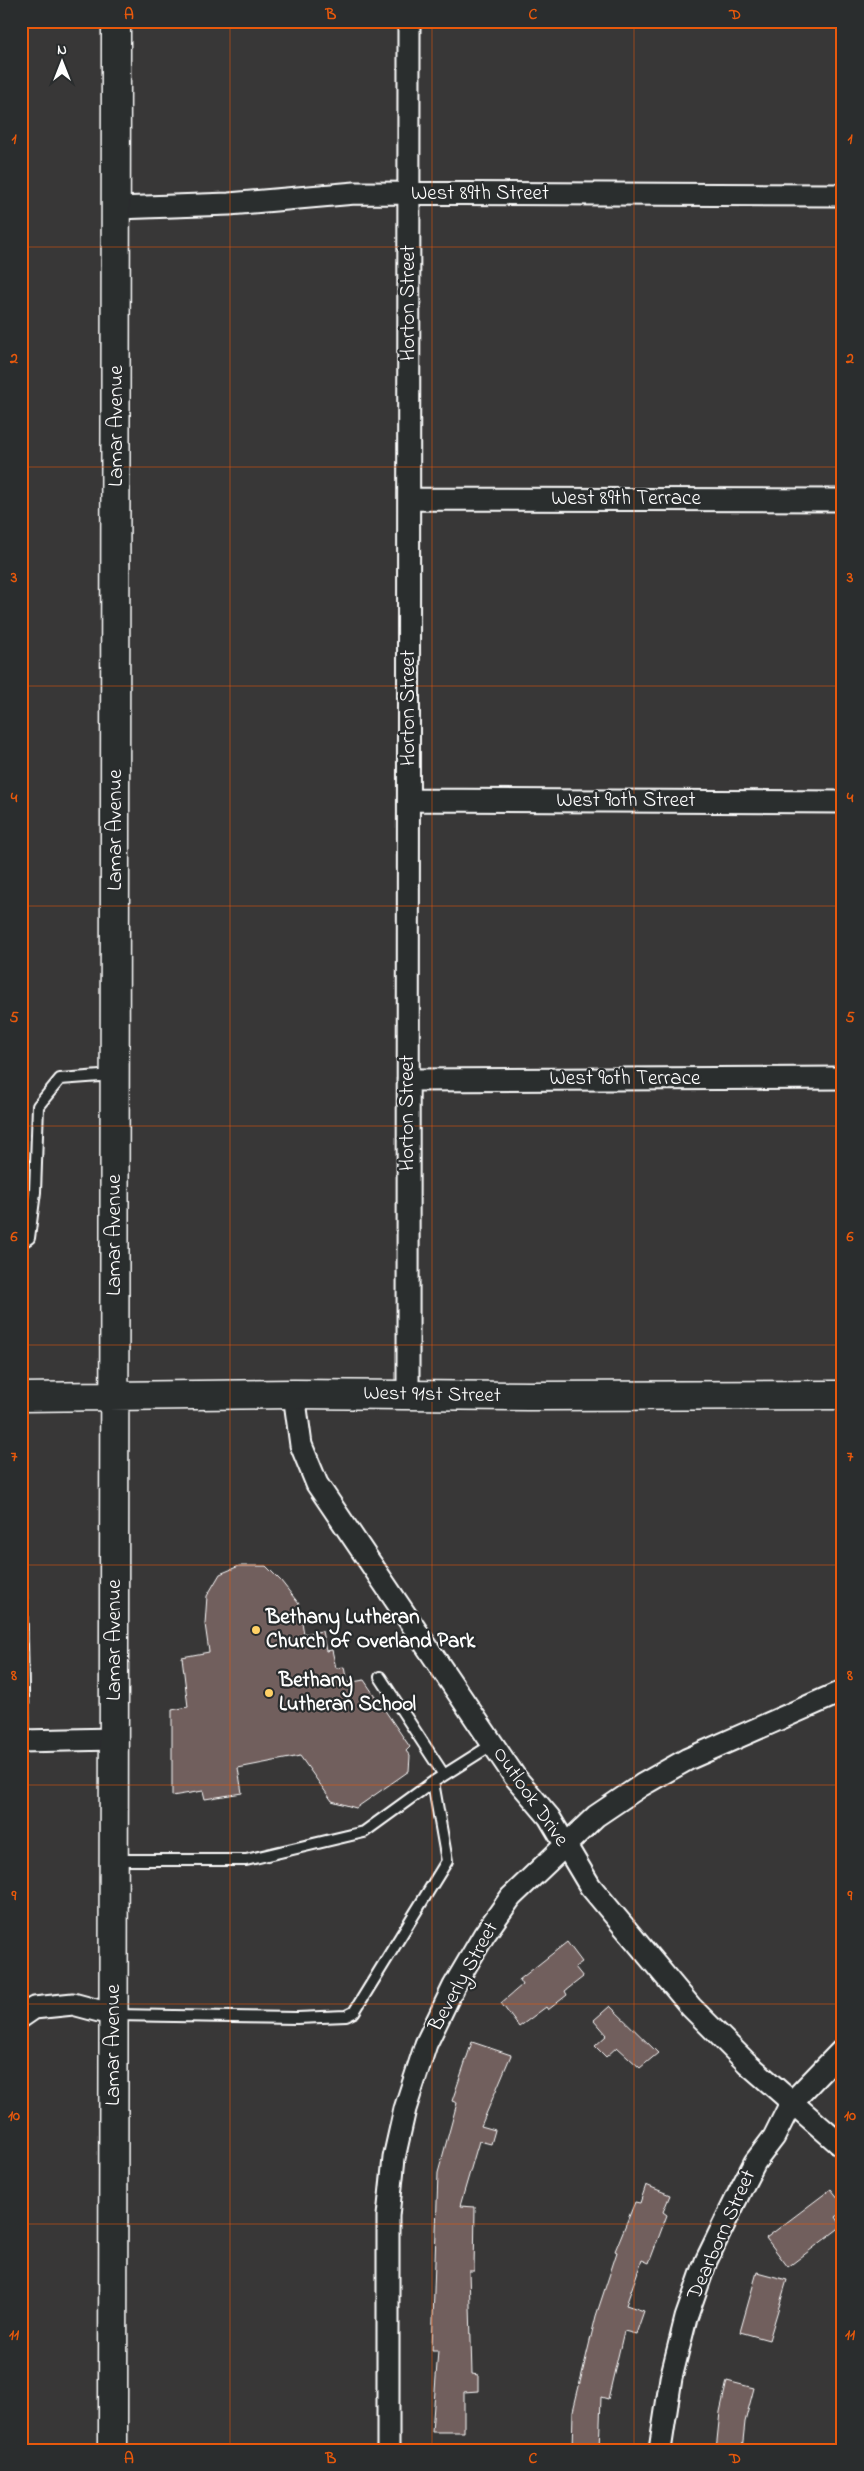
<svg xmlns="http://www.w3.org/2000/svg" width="864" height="2471" font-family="'Indie Flower',sans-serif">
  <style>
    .building { fill: #715e5d; stroke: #fff }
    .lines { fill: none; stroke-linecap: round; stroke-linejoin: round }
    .lane-casing { stroke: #fff; stroke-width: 14 }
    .street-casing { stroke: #fff; stroke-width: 25 }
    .secondary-casing { stroke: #fff; stroke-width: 31 }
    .lane { stroke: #2a2d2e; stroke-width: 10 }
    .street { stroke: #2a2d2e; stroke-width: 21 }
    .secondary { stroke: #2a2d2e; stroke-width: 28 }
    .grid { fill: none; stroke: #e8590c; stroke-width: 1; stroke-opacity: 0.55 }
    .poi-dot { fill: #ffd166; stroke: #2a2d2e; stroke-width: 2 }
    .labels { text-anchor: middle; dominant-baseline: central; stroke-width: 4.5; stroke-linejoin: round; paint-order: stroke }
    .street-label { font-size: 21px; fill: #fff; stroke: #2a2d2e }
    .poi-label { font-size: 21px; font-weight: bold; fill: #fff; stroke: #2a2d2e; text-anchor: start }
    .neatline { fill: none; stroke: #e8590c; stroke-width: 2 }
    .grid-label { font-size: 16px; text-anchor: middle; font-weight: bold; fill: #e8590c }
  </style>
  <rect width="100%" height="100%" fill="#383737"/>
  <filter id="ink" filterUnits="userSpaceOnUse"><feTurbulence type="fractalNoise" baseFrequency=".02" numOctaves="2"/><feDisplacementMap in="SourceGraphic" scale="10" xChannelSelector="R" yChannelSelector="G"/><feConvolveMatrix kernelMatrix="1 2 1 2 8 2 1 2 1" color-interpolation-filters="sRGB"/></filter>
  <g filter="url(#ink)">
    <path class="building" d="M 239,1566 L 266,1566 L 281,1581 L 299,1604 L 304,1634 L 322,1631 L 326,1651 L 332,1650 L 336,1668 L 344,1667 L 347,1683 L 364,1680 L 410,1747 L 406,1751 L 410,1756 L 409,1771 L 356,1808 L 332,1801 L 300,1756 L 238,1768 L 242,1793 L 205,1799 L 203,1791 L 172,1796 L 172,1710 L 188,1707 L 182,1657 L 209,1652 L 205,1624 L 207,1596 L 220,1574 Z
      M 567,1942 L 582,1962 L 575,1967 L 583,1977 L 565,1991 L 567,1995 L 548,2010 L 546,2007 L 519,2027 L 501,2003 L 522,1985 L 519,1980 Z
      M 610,2006 L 658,2053 L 640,2068 L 617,2047 L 606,2057 L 595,2046 L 607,2035 L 594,2020 Z
      M 472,2042 L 511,2055 L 481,2126 L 495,2130 L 491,2144 L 479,2141 L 460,2206 L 475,2207 L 474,2271 L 469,2271 L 472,2374 L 478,2375 L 478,2391 L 464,2392 L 464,2432 L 432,2432 L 438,2350 L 432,2350 L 438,2173 L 457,2103 L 452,2101 Z
      M 646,2185 L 670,2195 L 663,2212 L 667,2215 L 649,2263 L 642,2260 L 626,2305 L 644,2311 L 636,2334 L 624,2331 L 608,2399 L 601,2397 L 599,2450 L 572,2450 L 573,2411 L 596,2316 L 617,2252 L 615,2251 L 635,2202 L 640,2203 Z
      M 831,2189 L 843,2204 L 843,2212 L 836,2217 L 842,2226 L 788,2267 L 766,2238 Z
      M 757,2272 L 787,2280 L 769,2340 L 740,2332 Z
      M 727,2381 L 754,2388 L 745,2422 L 742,2450 L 716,2450 L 720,2412 Z"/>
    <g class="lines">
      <defs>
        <path id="lane" d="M 21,1243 L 29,1238 L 35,1192 L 38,1106 L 60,1079 L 114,1075
          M 21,1586 L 24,1741
          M 380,1677 L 444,1775
          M 115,1860 L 246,1860 L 364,1832 L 433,1782
          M 115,2015 L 297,2018 L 346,2016 L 354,2012 L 447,1861 L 433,1782 L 493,1744"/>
        <path id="street" d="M 117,208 L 229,204 L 355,193 L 843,195
          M 409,499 L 843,500
          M 409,800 L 843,802
          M 408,1080 L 843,1078
          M 294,1394 L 301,1445 L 317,1484 L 515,1777 L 549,1817 L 590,1886 L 691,2007 L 747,2063 L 843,2147
          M 408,1395 L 409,21
          M 21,1741 L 114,1739
          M 21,2017 L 34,2008 L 73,2004 L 114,2015
          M 388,2450 L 388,2216 L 394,2158 L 405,2109 L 426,2044 L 454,1986 L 484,1935 L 511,1897 L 596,1816 L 642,1785 L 688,1759 L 843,1691
          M 660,2450 L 671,2378 L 686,2318 L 706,2261 L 742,2187 L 755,2162 L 774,2137 L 791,2103 L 843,2049"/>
        <path id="secondary" d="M 21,1397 L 294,1394 L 529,1396 L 843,1395
          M 113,2450 L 116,21"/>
      </defs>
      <use href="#lane" class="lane-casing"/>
      <use href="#street" class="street-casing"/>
      <use href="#secondary" class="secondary-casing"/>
      <use href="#lane" class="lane"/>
      <use href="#street" class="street"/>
      <use href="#secondary" class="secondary"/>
    </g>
  </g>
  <path class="grid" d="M 230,21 L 230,2450M 432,21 L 432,2450M 634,21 L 634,2450M 21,247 L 843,247M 21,467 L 843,467M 21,686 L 843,686M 21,906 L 843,906M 21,1126 L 843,1126M 21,1345 L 843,1345M 21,1565 L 843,1565M 21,1785 L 843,1785M 21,2004 L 843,2004M 21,2224 L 843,2224"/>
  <g class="poi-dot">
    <circle cx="256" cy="1630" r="5"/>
    <circle cx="269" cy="1693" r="5"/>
  </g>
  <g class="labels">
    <g class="street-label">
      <text x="480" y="194">West 89th Street</text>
      <text transform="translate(409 303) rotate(-90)">Horton Street</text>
      <text transform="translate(117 426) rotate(-90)">Lamar Avenue</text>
      <text x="626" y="499">West 89th Terrace</text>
      <text transform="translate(409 708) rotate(-90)">Horton Street</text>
      <text x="626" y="801">West 90th Street</text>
      <text transform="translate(116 830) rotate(-90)">Lamar Avenue</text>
      <text x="625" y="1079">West 90th Terrace</text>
      <text transform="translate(408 1113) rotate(-90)">Horton Street</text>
      <text transform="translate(115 1235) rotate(-90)">Lamar Avenue</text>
      <text transform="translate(432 1395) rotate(1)">West 91st Street</text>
      <text transform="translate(115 1640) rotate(-90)">Lamar Avenue</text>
      <text transform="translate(530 1797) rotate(55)">Outlook Drive</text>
      <text transform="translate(464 1977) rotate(-61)">Beverly Street</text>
      <text transform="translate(114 2045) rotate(-90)">Lamar Avenue</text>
      <text transform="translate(722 2235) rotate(-66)">Dearborn Street</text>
    </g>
    <g class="poi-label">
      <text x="266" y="1618">Bethany Lutheran<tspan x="266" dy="24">Church of Overland Park</tspan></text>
      <text x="279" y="1681">Bethany<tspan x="279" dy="24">Lutheran School</tspan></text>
    </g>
  </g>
  <rect width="864" height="2471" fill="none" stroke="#2a2d2e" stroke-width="55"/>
  <g transform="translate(62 62)" stroke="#2a2d2e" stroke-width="4" paint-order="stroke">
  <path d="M0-4L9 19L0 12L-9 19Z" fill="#ffffff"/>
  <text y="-8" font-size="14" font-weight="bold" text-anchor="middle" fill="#ffffff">N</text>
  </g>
  <rect x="28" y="28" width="808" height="2416" class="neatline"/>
  <g class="grid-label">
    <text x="129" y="19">A</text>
    <text x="331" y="19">B</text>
    <text x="533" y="19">C</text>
    <text x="735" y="19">D</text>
    <text x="14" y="143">1</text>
    <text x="850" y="143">1</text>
    <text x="14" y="363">2</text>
    <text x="850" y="363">2</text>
    <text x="14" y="582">3</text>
    <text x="850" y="582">3</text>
    <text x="14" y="802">4</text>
    <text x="850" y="802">4</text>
    <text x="14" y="1022">5</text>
    <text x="850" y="1022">5</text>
    <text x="14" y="1241">6</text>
    <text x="850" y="1241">6</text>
    <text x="14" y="1461">7</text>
    <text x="850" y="1461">7</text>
    <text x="14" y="1680">8</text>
    <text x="850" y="1680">8</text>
    <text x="14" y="1900">9</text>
    <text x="850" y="1900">9</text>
    <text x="14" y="2120">10</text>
    <text x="850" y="2120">10</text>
    <text x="14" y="2339">11</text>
    <text x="850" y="2339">11</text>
    <text x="129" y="2463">A</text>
    <text x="331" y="2463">B</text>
    <text x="533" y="2463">C</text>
    <text x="735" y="2463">D</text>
  </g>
</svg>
